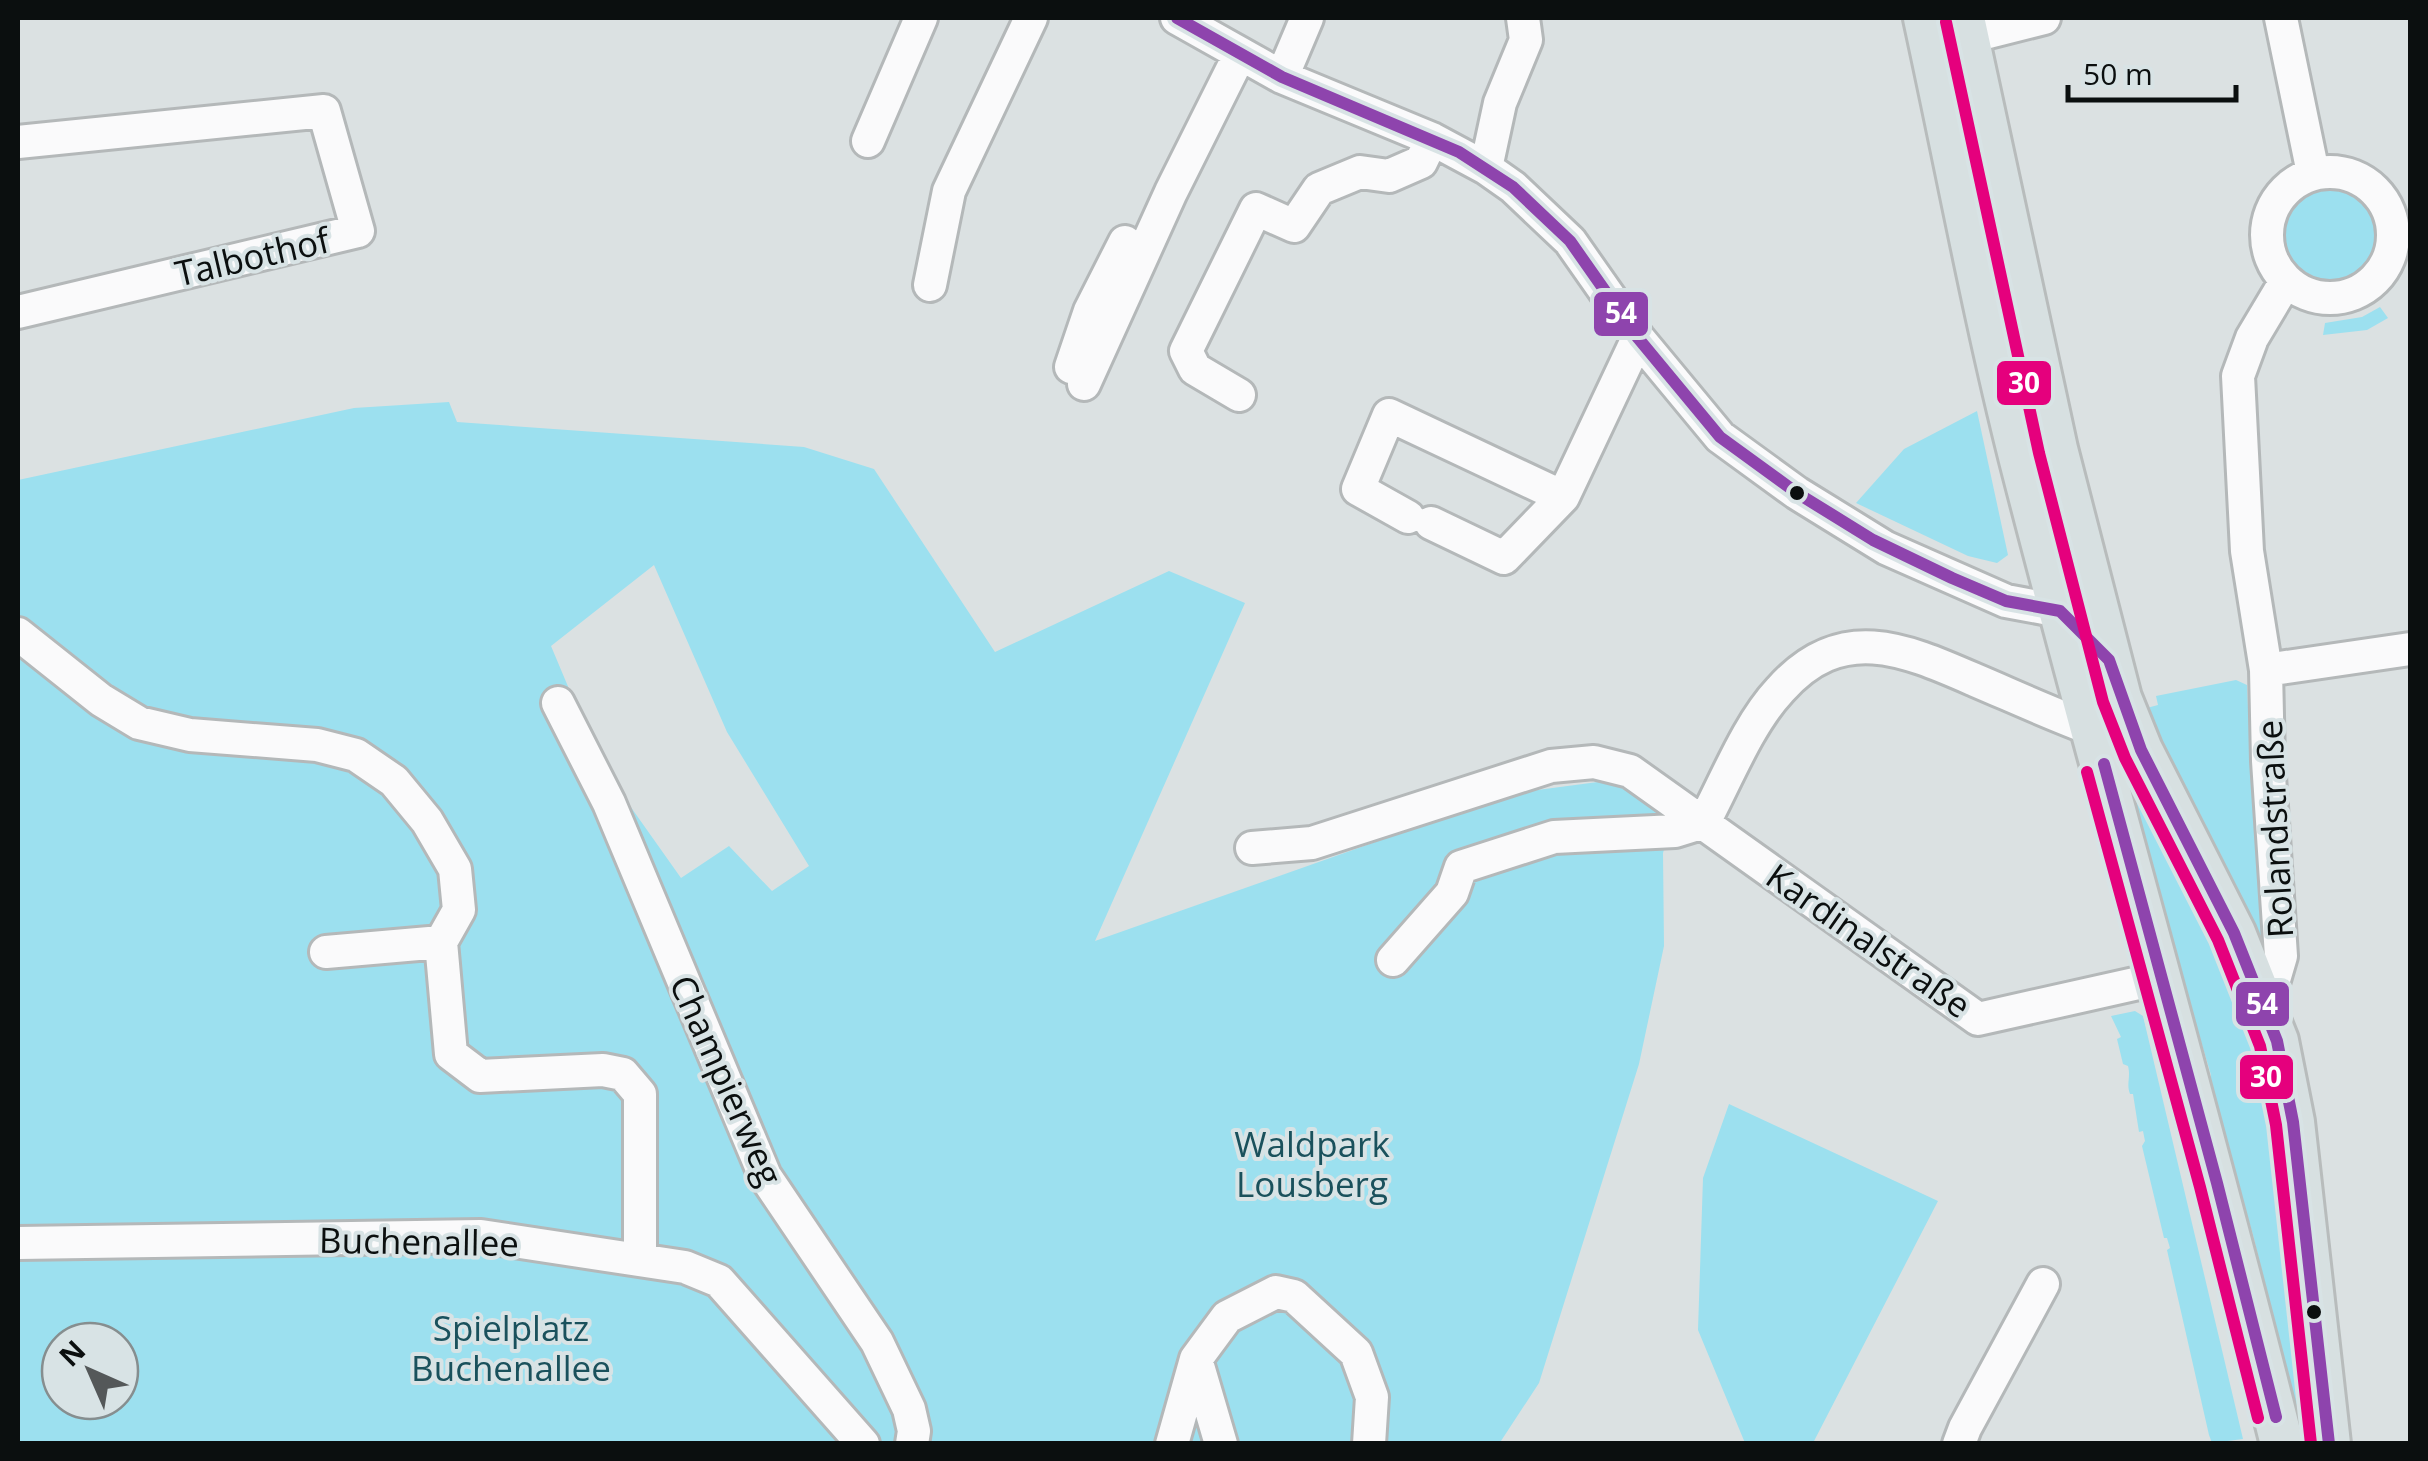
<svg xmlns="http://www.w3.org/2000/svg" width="2428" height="1461" font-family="'Open Sans',sans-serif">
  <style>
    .green { fill: #9ce0ef; fill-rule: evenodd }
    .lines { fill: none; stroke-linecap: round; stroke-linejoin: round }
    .minor-casing { stroke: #b4b8b9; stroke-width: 38 }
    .major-casing { stroke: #b8bcbc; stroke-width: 48 }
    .minor { stroke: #fafafb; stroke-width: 32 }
    .major { stroke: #d7e0e1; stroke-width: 42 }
    .bus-1-casing { stroke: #d8e3e5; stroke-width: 20 }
    .bus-2-casing { stroke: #d8e3e5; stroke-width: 20 }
    .bus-1 { stroke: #8e44ad; stroke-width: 12 }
    .bus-2 { stroke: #e5007d; stroke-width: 12 }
    .bus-dot { fill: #0b0f0f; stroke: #d8e3e5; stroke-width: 4 }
    .labels { text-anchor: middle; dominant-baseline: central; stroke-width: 8; stroke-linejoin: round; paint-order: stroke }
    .street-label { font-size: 35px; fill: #0b0f0f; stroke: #d8e3e5 }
    .park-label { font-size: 35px; fill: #1a515c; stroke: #d8e3e5 }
    .line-badge { stroke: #d8e3e5; stroke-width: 4 }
    .badge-label { font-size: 28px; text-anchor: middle; font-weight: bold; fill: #fff }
  </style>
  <rect width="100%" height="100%" fill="#dbe1e2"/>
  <path class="green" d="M2275 234a54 54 0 1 1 108 0a54 54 0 1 1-108 0Z
    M 2380,307 L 2388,318 L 2367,330 L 2323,335 L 2325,323 L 2362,317 Z
    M 449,402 L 457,422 L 804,447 L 874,469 L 995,652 L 1169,571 L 1245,603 L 1095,941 L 1514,793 L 1613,780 L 1674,814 L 1663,853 L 1664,946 L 1639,1064 L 1539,1383 L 1499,1444 L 18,1443 L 18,480 L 354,408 ZM 654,565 L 727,732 L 809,866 L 772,891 L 729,846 L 681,878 L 601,765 L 551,646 ZM 60,1341 L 120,1341 L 120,1401 L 60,1401 Z
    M 1977,411 L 2008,555 L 1997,563 L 1968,556 L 1856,503 L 1904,449 Z
    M 2084,647 L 2207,915 L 2272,1086 L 2317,1443 L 2304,1443 L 2253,1235 L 2210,1088 L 2211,1075 Z
    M 2236,680 L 2247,685 L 2248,707 L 2257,708 L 2272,953 L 2264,954 L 2143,709 L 2158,705 L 2156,696 Z
    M 2135,1011 L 2143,1016 L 2243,1439 L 2212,1443 L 2209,1435 L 2167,1250 L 2170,1248 L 2167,1238 L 2164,1238 L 2142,1146 L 2145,1141 L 2143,1131 L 2139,1132 L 2133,1094 L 2130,1094 C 2126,1083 2131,1078 2128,1066 L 2123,1064 L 2117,1039 L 2121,1037 L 2111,1016 Z
    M 1729,1104 L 1938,1201 L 1813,1443 L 1745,1443 L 1698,1330 L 1703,1178 Z"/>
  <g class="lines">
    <defs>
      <path id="minor" d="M 1177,18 L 1282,77 L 1432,139 L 1486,168 L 1513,187 L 1570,241 L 1638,338 L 1720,437 L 1797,493 L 1886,548 L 2006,601 L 2060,611 L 2074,625
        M 2281,18 L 2313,173
        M 1945,43 L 2044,18
        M 1282,77 L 1307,18
        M 868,141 L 921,18
        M 18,142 L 324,111 L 358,231 L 18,312
        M 1486,168 L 1500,103 L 1526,40 L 1523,18
        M2267 235a63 63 0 1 1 126 0a63 63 0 1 1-126 0Z
        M 930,285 L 949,191 L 1031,18
        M 1071,367 L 1090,311 L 1125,242
        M 1084,384 L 1171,192 L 1240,54
        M 1239,395 L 1195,369 L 1186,351 L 1256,209 L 1294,226 L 1319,189 L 1360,172 L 1389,176 L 1421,162 L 1432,139
        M 1408,517 L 1358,489 L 1389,415 L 1563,497
        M 1431,523 L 1504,558 L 1563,497 L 1638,338
        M 18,634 L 101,700 L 139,723 L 190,735 L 317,745 L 356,755 L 394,781 L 427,821 L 455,869 L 459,910 L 441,942 L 451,1054 L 480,1076 L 603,1070 L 623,1074 L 640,1094 L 640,1259
        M 2266,670 L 2410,649
        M 558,703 L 609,803 L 765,1176 L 877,1342 L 909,1409 L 914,1431 L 912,1444
        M 1704,822 C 1726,781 1748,724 1780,690 C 1841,621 1904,649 1975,680 C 2015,697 2054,715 2095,730
        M 1252,848 L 1312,843 L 1551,766 L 1594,762 L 1630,771 L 1978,1019 L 2161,978
        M 326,952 L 441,942
        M 1393,960 L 1452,893 L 1461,867 L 1554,837 L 1675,831 L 1704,822
        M 2266,1007 L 2281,956 L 2268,761 L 2266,670 L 2247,551 L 2238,376 L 2252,338 L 2286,281
        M 18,1243 L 481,1236 L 685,1267 L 719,1281 L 863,1444
        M 1196,1359 L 1221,1444
        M 1172,1444 L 1196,1359 L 1227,1317 L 1276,1292 L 1294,1296 L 1356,1353 L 1372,1397 L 1369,1444
        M 1959,1444 L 1965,1428 L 2043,1284"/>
      <path id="major" d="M 1925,18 C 1957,165 1984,313 2021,460 C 2105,788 2200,1114 2282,1444
        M 1963,18 L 2056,449 L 2120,698 L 2141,750 L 2234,933 L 2277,1041 L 2293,1122 L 2329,1444"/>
    </defs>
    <use href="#minor" class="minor-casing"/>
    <use href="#major" class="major-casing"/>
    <use href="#minor" class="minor"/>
    <use href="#major" class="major"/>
    <defs>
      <path id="bus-1" d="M 1177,18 L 1282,77 L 1459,152 L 1513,187 L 1570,241 L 1638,338 L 1720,437 L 1797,493 L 1873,540 L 1952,578 L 2006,601 L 2060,611
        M 2060,611 L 2109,660 L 2141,750 L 2234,933 L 2277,1041 L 2293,1122 L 2329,1444
        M 2104,764 L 2217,1183 L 2276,1417"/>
      <path id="bus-2" d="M 1946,22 L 2039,453 L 2103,702 L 2125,758 L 2218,940 L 2260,1046 L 2276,1125 L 2311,1444
        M 2087,772 L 2200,1187 L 2258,1418"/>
    </defs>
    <use href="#bus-1" class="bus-1-casing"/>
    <use href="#bus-2" class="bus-2-casing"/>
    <use href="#bus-1" class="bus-1"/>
    <use href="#bus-2" class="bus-2"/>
  </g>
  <g class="bus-dot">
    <circle cx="1797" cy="493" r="9"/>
    <circle cx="2314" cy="1312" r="9"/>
  </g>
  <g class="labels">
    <g class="street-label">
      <text transform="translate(252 256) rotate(-13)">Talbothof</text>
      <text transform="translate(2274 829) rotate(-93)">Rolandstraße</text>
      <text transform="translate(1869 940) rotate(35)">Kardinalstraße</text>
      <text transform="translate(727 1080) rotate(66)">Champierweg</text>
      <text transform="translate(419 1241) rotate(1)">Buchenallee</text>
    </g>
    <g class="park-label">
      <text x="1312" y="1143">Waldpark<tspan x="1312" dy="40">Lousberg</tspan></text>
      <text x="511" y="1327">Spielplatz<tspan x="511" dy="40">Buchenallee</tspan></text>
    </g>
  </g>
  <g class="line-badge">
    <rect x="1592" y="290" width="58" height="48" rx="10" fill="#8e44ad"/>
    <rect x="1995" y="359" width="58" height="48" rx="10" fill="#e5007d"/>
    <rect x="2234" y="980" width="57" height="48" rx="10" fill="#8e44ad"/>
    <rect x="2238" y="1053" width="57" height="48" rx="10" fill="#e5007d"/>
  </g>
  <g class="badge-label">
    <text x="1621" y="323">54</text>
    <text x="2024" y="393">30</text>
    <text x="2262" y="1014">54</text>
    <text x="2266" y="1087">30</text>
  </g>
  <rect width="2428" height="1461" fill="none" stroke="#0b0f0f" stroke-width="40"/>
  <g transform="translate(90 1371) rotate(315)"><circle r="48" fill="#d8e3e5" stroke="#868e8f" stroke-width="2.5"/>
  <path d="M0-8L18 38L0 25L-18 38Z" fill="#545859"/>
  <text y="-15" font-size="28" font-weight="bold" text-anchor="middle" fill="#0b0f0f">N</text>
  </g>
  <path d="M2068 85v15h168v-15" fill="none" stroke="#0b0f0f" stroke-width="5"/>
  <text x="2083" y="85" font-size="30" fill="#0b0f0f" stroke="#d8e3e5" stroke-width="8" paint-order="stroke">50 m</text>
</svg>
